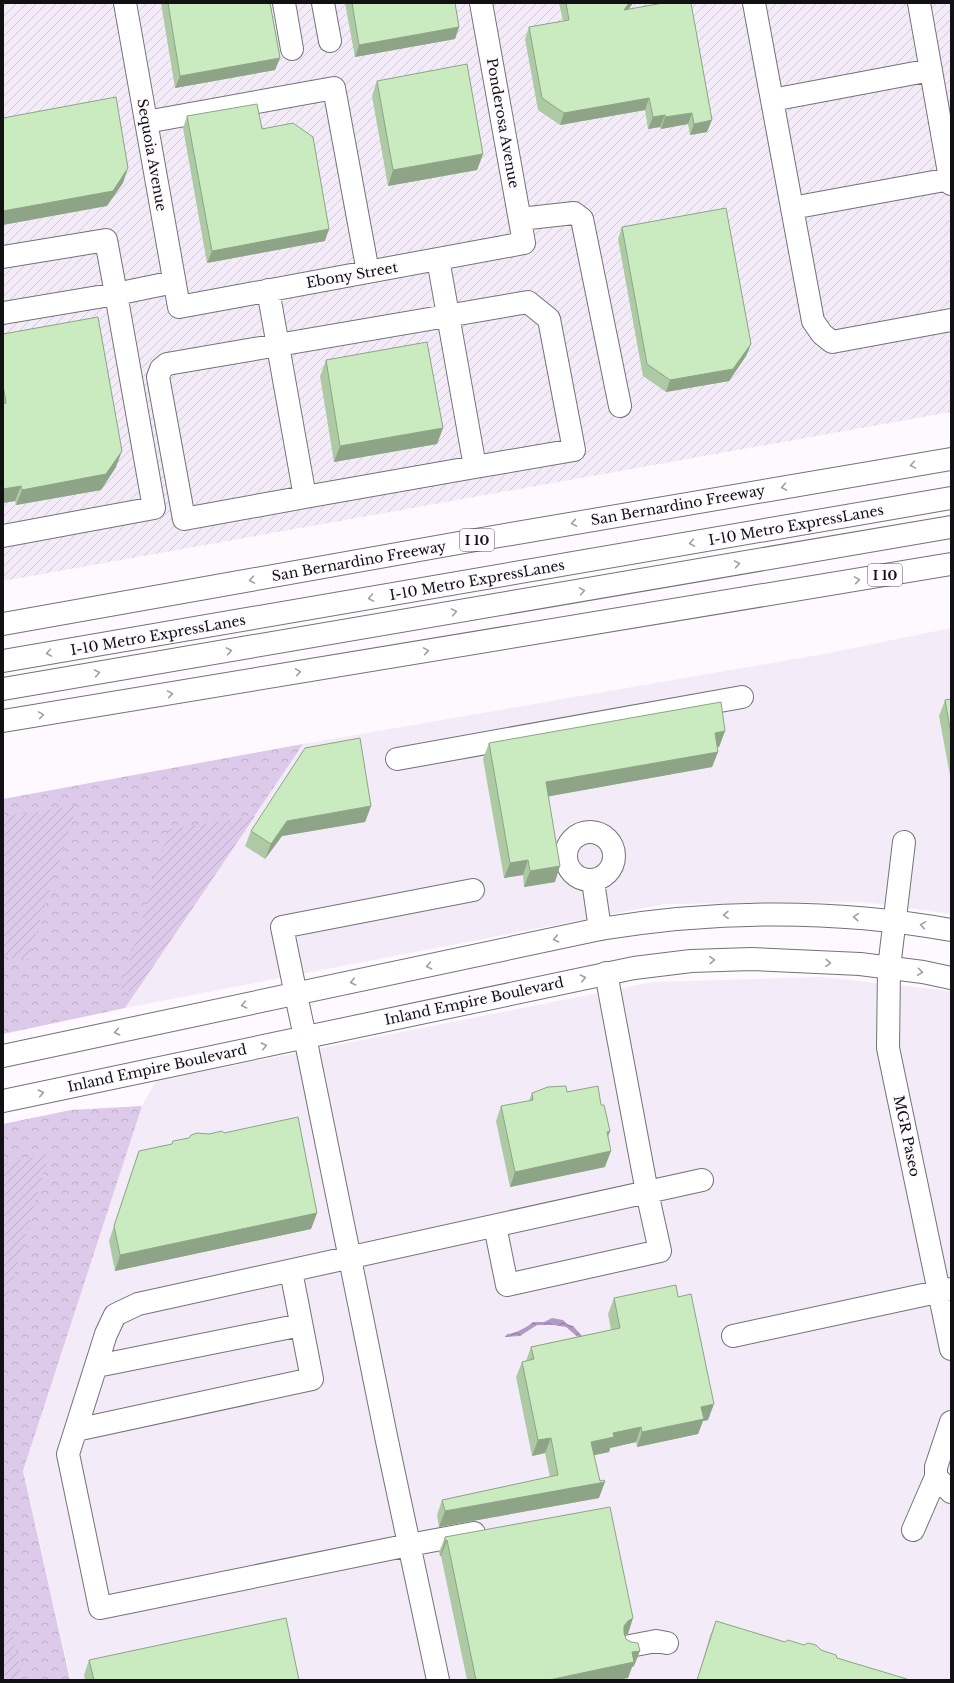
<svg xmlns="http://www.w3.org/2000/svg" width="954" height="1683" font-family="'Libre Baskerville',serif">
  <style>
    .built { fill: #f3ecf8 }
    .industrial { fill: url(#industrial-furrows) }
    .park { fill: url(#park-crowns) }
    .garden { fill: url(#garden-furrows) }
    .water { fill: url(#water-waves) }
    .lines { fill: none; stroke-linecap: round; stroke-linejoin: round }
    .minor-casing { stroke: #747276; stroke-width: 24 }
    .major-casing { stroke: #747276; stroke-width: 24 }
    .highway-casing { stroke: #747276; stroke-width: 24 }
    .minor { stroke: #fff; stroke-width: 22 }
    .major { stroke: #fff; stroke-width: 22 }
    .highway { stroke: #fff; stroke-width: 22 }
    .wall { fill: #aecaa5 }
    .shaded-wall { fill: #8da486 }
    .building { fill: #caebc0; stroke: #8da486 }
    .oneway { stroke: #a09fa0 }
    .labels { text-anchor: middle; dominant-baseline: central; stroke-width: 3; stroke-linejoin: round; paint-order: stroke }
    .shield { fill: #fdf9ff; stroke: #585659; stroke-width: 1 }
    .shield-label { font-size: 13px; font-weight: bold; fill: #111012 }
    .street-label { font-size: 14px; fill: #111012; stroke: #fdf9ff }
  </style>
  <defs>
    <pattern id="industrial-furrows" width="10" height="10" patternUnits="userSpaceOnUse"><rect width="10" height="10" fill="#f3ecf8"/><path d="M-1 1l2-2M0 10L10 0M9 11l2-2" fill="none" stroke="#cfc9d4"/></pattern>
    <pattern id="park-crowns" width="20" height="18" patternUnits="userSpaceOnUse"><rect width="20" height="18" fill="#ddc9e9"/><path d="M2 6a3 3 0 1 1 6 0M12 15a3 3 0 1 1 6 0" fill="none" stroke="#bdacc7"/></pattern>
    <pattern id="garden-furrows" width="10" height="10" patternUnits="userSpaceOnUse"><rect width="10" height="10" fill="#ddc9e9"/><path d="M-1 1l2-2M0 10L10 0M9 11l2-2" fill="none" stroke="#bdacc7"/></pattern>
    <pattern id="water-waves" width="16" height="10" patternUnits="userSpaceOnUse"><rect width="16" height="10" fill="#b399c4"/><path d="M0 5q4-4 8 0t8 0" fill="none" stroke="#907b9e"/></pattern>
  </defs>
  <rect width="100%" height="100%" fill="#fdf9ff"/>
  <path class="built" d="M 951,628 L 951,914 L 864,902 L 664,904 L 125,1008 L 303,744 L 824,654 Z
    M 822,977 L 951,991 L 951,1680 L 71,1680 L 23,1471 L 142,1106 L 156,1081 L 653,982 Z"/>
  <path class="industrial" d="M 3,3 L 951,3 L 951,412 L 3,581 Z"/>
  <path class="park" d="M 303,744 L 125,1008 L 3,1034 L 3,799 Z
    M 142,1106 L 23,1471 L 70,1680 L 3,1680 L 3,1124 L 71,1110 Z"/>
  <path class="garden" d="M 77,805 L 28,959 L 3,957 L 3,817 Z
    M 255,816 L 135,993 L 121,989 L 169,829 Z
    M 49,1154 L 3,1313 L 3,1163 Z
    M 3,1595 L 23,1680 L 3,1680 Z"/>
  <path class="water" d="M 552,1318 L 563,1320 L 567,1324 L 573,1326 L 583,1337 L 580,1339 L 566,1327 L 553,1325 L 537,1325 L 520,1336 L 505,1337 L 507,1334 C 514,1334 528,1327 533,1322 L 544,1322 Z"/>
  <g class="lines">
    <defs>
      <path id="minor" d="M 125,3 L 179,307 L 524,243 L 481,3
        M 284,3 L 292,49
        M 323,3 L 330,41
        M 754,3 L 813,321 L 822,334 L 832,342 L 951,320
        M 919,3 L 951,184
        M 772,100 L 931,70
        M 146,122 L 334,88 L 368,272
        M 792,208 L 950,179
        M 520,219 L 574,213 L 582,219 L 620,406
        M 3,257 L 106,240 L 116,294 L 3,313
        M 268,290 L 305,497 L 475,467 L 438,259
        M 305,497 L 184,519 L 158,377 L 161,369 L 167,364 L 528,302 L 549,319 L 574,450 L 475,467
        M 3,536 L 154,508 L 116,294 L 174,282
        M 397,759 L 742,697
        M566 856a24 24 0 1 1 48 0a24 24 0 1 1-48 0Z
        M 904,842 L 889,968 L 888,1048 L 951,1349
        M 593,881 L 600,929
        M 296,995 L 282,927 L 473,890
        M 305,1037 L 387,1441 L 438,1680
        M 495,1226 L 507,1285 L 660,1251 L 647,1192 L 606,973
        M 733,1336 L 951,1289
        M 97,1366 L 301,1325
        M 951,1422 L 936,1467 L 936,1477 L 951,1492
        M 76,1430 L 312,1379 L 291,1271
        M 913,1530 L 936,1477
        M 474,1533 L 409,1545 L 100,1608 L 68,1454 L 106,1334 L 115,1315 L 138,1304 L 702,1180
        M 630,1646 L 656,1641 L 667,1643"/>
      <path id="major" d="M 296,995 L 305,1037
        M 3,1056 L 600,929 C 717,910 835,909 951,930
        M 3,1101 L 634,968 L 691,961 L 751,959 L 860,964 L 923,972 L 951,978"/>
      <path id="highway" d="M 3,624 L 470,541 L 951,459
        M 3,661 L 951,498
        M 3,689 L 951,527
        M 3,721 L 951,564"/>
    </defs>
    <use href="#minor" class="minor-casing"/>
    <use href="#major" class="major-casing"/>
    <use href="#highway" class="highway-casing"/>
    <use href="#minor" class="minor"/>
    <use href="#major" class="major"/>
    <use href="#highway" class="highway"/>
  </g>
  <path class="wall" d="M 161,3 L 270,3 L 280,58 L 275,70 L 175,88 Z
    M 345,3 L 455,3 L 459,27 L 455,39 L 355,57 Z
    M 559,3 L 633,3 L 629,9 L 707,132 L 690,135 L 688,124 L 661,129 L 660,127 L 648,129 L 645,110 L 560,125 L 538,110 L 525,39 L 529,27 L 563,21 Z
    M 377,81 L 483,154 L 477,170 L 388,186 L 372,96 Z
    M 187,116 L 262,129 L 325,241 L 207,263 L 183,128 Z
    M 622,227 L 751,344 L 746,356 L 729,381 L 666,392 L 643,376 L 618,239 Z
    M 3,334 L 116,467 L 101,490 L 16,505 L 15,501 L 3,503 Z
    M 326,360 L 443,428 L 437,444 L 334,462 L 320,376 Z
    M 951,699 L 951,781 L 939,716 L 945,700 Z
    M 725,731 L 719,747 L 717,747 L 718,752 L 712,767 L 548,796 L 555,882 L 524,887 L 523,875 L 504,878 L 483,759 L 489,743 Z
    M 371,806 L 365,822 L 282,836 L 265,859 L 245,846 L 251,831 Z
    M 567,1092 L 601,1105 L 610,1131 L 608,1136 L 605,1167 L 510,1187 L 496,1121 L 501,1106 L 529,1101 L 532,1093 Z
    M 224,1133 L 317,1213 L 311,1229 L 115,1271 L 109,1241 L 139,1151 L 172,1144 L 209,1134 Z
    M 678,1297 L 708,1420 L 703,1421 L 698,1434 L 637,1447 L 636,1442 L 610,1448 L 609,1452 L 594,1455 L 599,1498 L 439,1527 L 437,1515 L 442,1500 L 550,1477 L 545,1453 L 532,1456 L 516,1377 L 522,1362 L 526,1361 L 531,1347 L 611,1330 L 608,1314 L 614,1298 Z
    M 445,1537 L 628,1634 L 625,1635 L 634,1666 L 632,1667 L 628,1678 L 618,1680 L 467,1680 L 441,1556 L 440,1556 L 439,1552 Z
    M 716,1621 L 785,1642 L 821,1650 L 837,1658 L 907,1680 L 697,1680 L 710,1636 Z
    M 89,1660 L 299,1680 L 85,1680 L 84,1675 Z"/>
  <path class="shaded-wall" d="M 629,3 L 633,3 L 619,22 L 624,10 Z
    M 459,27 L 455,39 L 355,57 L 359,45 Z
    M 280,58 L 275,70 L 175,88 L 180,76 Z
    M 649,98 L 645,110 L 560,125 L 564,113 Z
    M 692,113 L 688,124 L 661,129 L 665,117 Z
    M 665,115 L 660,127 L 648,129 L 653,117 Z
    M 712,120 L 707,132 L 690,135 L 694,124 Z
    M 483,154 L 477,170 L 388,186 L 393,170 Z
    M 128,168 L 123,183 L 107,206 L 3,225 L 3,211 Z
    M 329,229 L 325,241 L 207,263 L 212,251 Z
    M 751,344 L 746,356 L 729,381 L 666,392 L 670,380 Z
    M 443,428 L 437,444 L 334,462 L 340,446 Z
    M 122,451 L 116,467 L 101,490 L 16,505 L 22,490 Z
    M 21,486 L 15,501 L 3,503 L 3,489 Z
    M 725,731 L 719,747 L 709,748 L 715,733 Z
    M 718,752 L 712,767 L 540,798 L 546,782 Z
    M 371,806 L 365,822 L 282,836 L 265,859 L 271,844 L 287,821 Z
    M 528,860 L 523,875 L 504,878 L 510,863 Z
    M 560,866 L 555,882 L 524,887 L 530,871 Z
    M 610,1131 L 604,1146 L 607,1132 Z
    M 611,1151 L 605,1167 L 510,1187 L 515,1172 Z
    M 317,1213 L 311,1229 L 115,1271 L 120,1255 Z
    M 714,1404 L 708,1420 L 703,1421 L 698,1434 L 637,1447 L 642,1432 L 701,1407 Z
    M 641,1427 L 636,1442 L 610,1448 L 609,1452 L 586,1457 L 591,1442 L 613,1433 Z
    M 551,1438 L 545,1453 L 532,1456 L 538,1440 Z
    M 605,1482 L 599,1498 L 439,1527 L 445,1511 Z
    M 447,1540 L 441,1556 L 440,1556 L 445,1541 Z
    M 633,1618 L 628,1634 L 622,1636 L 624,1626 L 628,1621 Z
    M 640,1651 L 634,1666 L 632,1667 L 628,1678 L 618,1680 L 549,1680 L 632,1652 Z"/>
  <path class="building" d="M 168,3 L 270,3 L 280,58 L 180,76 Z
    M 352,3 L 455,3 L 459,27 L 359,45 Z
    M 566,3 L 629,3 L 624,10 L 663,3 L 691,3 L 712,120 L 694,124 L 692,113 L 665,117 L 665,115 L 653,117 L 649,98 L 564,113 L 542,98 L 529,27 L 569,20 Z
    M 467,64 L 483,154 L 393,170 L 377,81 Z
    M 116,97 L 128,168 L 113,191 L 3,211 L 3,118 Z
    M 257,104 L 262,129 L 293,123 L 313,137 L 329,229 L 212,251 L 187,116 Z
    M 726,208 L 751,344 L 733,369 L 670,380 L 647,364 L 622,227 Z
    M 98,317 L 122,451 L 106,474 L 22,490 L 21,486 L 3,489 L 3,404 L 6,403 L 3,385 L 3,334 Z
    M 427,342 L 443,428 L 340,446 L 326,360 Z
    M 951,699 L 951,734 L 945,700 Z
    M 721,702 L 725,731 L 715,733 L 718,752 L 546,782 L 560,866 L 530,871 L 528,860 L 510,863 L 489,743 Z
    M 360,738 L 371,806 L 287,821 L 271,844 L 251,831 L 305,748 Z
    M 566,1086 L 567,1092 L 598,1086 L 601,1105 L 604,1105 L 610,1131 L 607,1132 L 611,1151 L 515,1172 L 501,1106 L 533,1100 L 532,1093 L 548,1087 Z
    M 298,1117 L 317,1213 L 120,1255 L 114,1226 L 139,1151 L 172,1144 L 173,1141 L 189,1138 L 191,1135 L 197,1133 L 209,1134 L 222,1131 L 224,1133 Z
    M 676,1285 L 678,1297 L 691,1294 L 714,1404 L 701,1407 L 704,1419 L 642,1432 L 641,1427 L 613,1433 L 614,1437 L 591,1442 L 600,1481 L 604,1480 L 605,1482 L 445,1511 L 442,1500 L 558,1475 L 551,1438 L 538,1440 L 522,1362 L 534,1359 L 531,1347 L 620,1328 L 614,1298 Z
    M 610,1507 L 633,1618 L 628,1621 L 624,1626 L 624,1633 L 626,1639 L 631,1642 L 638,1643 L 640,1651 L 632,1652 L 634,1662 L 549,1680 L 476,1680 L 447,1540 L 445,1541 L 445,1537 Z
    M 286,1618 L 299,1680 L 94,1680 L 89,1660 Z
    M 716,1621 L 785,1642 L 788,1640 L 804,1645 L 808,1643 L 816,1645 L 821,1650 L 836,1655 L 837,1658 L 907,1679 L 907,1680 L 697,1680 Z"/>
  <defs><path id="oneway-chevron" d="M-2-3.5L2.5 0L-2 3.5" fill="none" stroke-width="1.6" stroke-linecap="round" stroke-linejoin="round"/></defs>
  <g class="oneway">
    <use href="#oneway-chevron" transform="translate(913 465) rotate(170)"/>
    <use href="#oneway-chevron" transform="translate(784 487) rotate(170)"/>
    <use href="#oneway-chevron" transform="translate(574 523) rotate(170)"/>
    <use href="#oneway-chevron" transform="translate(692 543) rotate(170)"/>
    <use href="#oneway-chevron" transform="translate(737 564) rotate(-10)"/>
    <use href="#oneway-chevron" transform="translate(252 580) rotate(170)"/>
    <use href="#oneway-chevron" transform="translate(857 580) rotate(-9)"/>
    <use href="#oneway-chevron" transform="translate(582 591) rotate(-10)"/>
    <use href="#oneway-chevron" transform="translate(371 598) rotate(170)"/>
    <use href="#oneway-chevron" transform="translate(454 612) rotate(-10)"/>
    <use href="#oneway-chevron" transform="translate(229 651) rotate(-10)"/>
    <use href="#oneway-chevron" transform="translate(426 651) rotate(-9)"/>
    <use href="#oneway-chevron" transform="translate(49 653) rotate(170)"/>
    <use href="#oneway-chevron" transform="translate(298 672) rotate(-9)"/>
    <use href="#oneway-chevron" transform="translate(97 673) rotate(-10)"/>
    <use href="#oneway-chevron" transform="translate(170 694) rotate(-9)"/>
    <use href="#oneway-chevron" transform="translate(41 715) rotate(-9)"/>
    <use href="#oneway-chevron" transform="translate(726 915) rotate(178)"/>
    <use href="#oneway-chevron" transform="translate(856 917) rotate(-176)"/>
    <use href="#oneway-chevron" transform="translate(923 925) rotate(-171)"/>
    <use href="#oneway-chevron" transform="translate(556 939) rotate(168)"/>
    <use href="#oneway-chevron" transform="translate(712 960) rotate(-2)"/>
    <use href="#oneway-chevron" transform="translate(828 963) rotate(3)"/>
    <use href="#oneway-chevron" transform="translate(429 966) rotate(168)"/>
    <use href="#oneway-chevron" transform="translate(920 972) rotate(8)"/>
    <use href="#oneway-chevron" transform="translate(583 978) rotate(-12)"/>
    <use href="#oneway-chevron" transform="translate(353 982) rotate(167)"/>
    <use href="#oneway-chevron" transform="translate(244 1005) rotate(168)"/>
    <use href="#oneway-chevron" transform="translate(117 1032) rotate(168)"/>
    <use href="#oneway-chevron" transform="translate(264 1046) rotate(-12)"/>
    <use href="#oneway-chevron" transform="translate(41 1093) rotate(-12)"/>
  </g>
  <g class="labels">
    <g class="shield">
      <rect x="460" y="529" width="34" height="22" rx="3"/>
      <rect x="868" y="564" width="34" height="22" rx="3"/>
    </g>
    <g class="shield-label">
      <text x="477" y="540">I 10</text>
      <text x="885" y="575">I 10</text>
    </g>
    <g class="street-label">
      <text transform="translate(503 123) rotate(80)">Ponderosa Avenue</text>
      <text transform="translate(152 155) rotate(80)">Sequoia Avenue</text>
      <text transform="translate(352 275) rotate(-10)">Ebony Street</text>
      <text transform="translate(678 505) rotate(-10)">San Bernardino Freeway</text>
      <text transform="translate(796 525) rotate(-10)">I-10 Metro ExpressLanes</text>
      <text transform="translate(359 561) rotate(-10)">San Bernardino Freeway</text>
      <text transform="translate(477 580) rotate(-10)">I-10 Metro ExpressLanes</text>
      <text transform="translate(158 635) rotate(-10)">I-10 Metro ExpressLanes</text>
      <text transform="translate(474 1001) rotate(-12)">Inland Empire Boulevard</text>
      <text transform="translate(157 1068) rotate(-12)">Inland Empire Boulevard</text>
      <text transform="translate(907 1136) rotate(78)">MGR Paseo</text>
    </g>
  </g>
  <rect width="954" height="1683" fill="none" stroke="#111012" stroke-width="8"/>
</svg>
